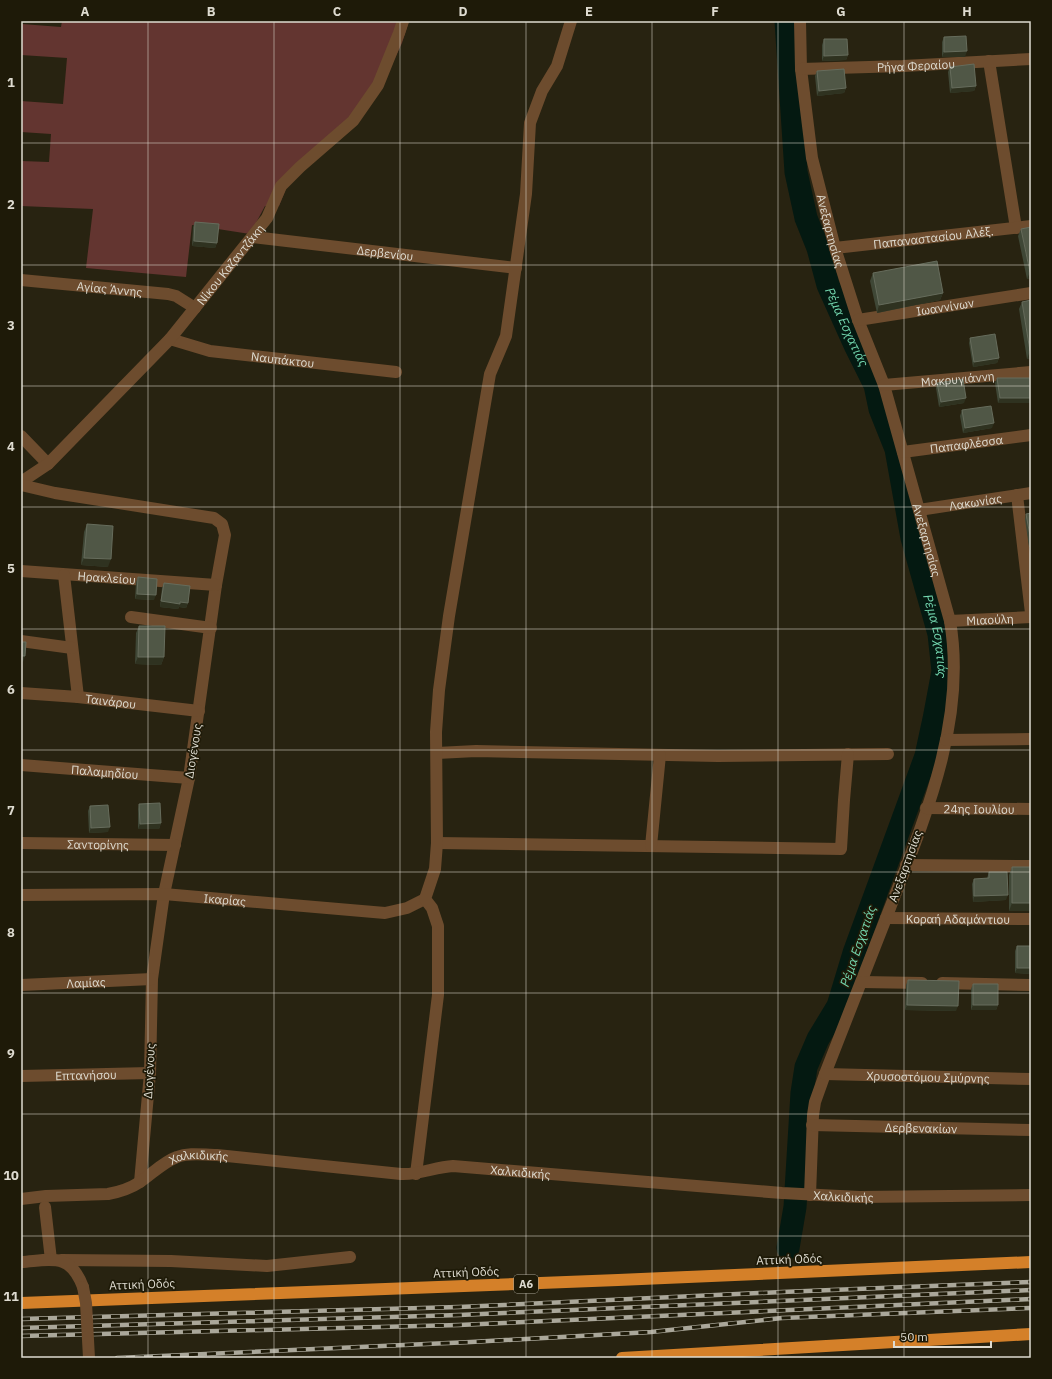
<svg xmlns="http://www.w3.org/2000/svg" width="1052" height="1379" font-family="'IBM Plex Sans',sans-serif">
  <style>
    .green { fill: #633530 }
    .lines { fill: none; stroke-linecap: round; stroke-linejoin: round }
    .river { stroke: #041911; stroke-width: 23 }
    .minor { stroke: #6d4c2e; stroke-width: 12 }
    .highway { stroke: #d48029; stroke-width: 12 }
    .rail-casing { stroke: #aaa79a; stroke-width: 4.5 }
    .rail { stroke: #1e1a08; stroke-width: 3; stroke-dasharray: 9; stroke-linecap: butt }
    .minor-bridge { stroke: #6d4c2e; stroke-width: 12 }
    .wall { fill: #3f4736 }
    .shaded-wall { fill: #2f3220 }
    .building { fill: #505746; stroke: #666c5c }
    .grid { fill: none; stroke: #dedbd0; stroke-width: 1; stroke-opacity: 0.55 }
    .labels { text-anchor: middle; dominant-baseline: central; stroke-width: 3.5; stroke-linejoin: round; paint-order: stroke }
    .shield { fill: #1e1a08; stroke: #a4a194; stroke-width: 1 }
    .shield-label { font-size: 11px; font-weight: bold; fill: #dedbd0 }
    .street-label { font-size: 12px; fill: #dedbd0; stroke: #1e1a08 }
    .water-label { font-size: 13px; font-style: italic; fill: #74d8b0; stroke: #1e1a08 }
    .neatline { fill: none; stroke: #dedbd0; stroke-width: 1.5 }
    .grid-label { font-size: 13px; text-anchor: middle; font-weight: bold; fill: #dedbd0 }
  </style>
  <rect width="100%" height="100%" fill="#282311"/>
  <path class="green" d="M 62,21 L 409,21 L 402,43 L 378,94 L 287,186 L 279,206 L 265,206 L 250,234 L 192,225 L 186,277 L 86,268 L 93,209 L 21,206 L 21,161 L 49,162 L 51,134 L 21,132 L 21,101 L 63,104 L 67,58 L 21,55 L 22,24 L 61,27 Z"/>
  <g class="lines">
    <path class="river" id="s1" d="M 786,21 L 796,172 L 806,218 L 818,248 L 828,285 L 855,345 L 875,385 L 880,409 L 896,449 L 912,538 L 939,634 L 943,671 L 934,719 L 926,756 L 854,953 L 838,1006 L 818,1039 L 806,1067 L 802,1093 L 795,1207 L 788,1248"/>
    <g class="minor">
      <path id="s2" d="M 800,21 L 801,69 L 812,158 L 835,248 L 858,320 L 884,385 L 950,621 C 967,720 925,818 890,908 C 868,963 847,1019 825,1074 L 815,1102 L 813,1115 L 810,1195"/>
      <path d="M 989,61 L 1016,228"/>
      <path id="s3" d="M 801,69 L 903,66 L 1031,59"/>
      <path id="s4" d="M 253,237 L 516,268"/>
      <path id="s5" d="M 835,248 L 1031,226"/>
      <path id="s6" d="M 21,280 L 168,294 L 176,296 L 195,308"/>
      <path id="s7" d="M 858,320 L 1031,293"/>
      <path id="s8" d="M 170,339 L 210,351 L 396,372"/>
      <path id="s9" d="M 884,385 L 1031,372"/>
      <path d="M 21,436 L 48,464"/>
      <path id="s10" d="M 903,452 L 1031,435"/>
      <path id="s11" d="M 21,482 L 48,464 L 170,339 L 267,218 L 281,186 L 300,167 L 353,121 L 378,85 L 399,33 L 403,21"/>
      <path d="M 21,485 L 55,493 L 214,518 L 222,524 L 225,535 L 216,585 L 189,778 L 164,894 L 152,979 L 150,1073 L 140,1182"/>
      <path d="M 1017,495 L 1031,613"/>
      <path id="s12" d="M 919,510 L 1031,493"/>
      <path id="s13" d="M 21,571 L 216,585"/>
      <path d="M 64,575 L 78,697"/>
      <path d="M 131,617 L 211,628"/>
      <path id="s14" d="M 950,621 L 1031,617"/>
      <path d="M 21,641 L 72,648"/>
      <path id="s15" d="M 21,693 L 78,697 L 199,711"/>
      <path d="M 946,740 L 1031,739"/>
      <path d="M 437,753 L 476,751 L 718,756 L 888,754"/>
      <path id="s16" d="M 21,765 L 189,778"/>
      <path id="s17" d="M 926,808 L 1031,809"/>
      <path id="s18" d="M 21,843 L 175,845"/>
      <path d="M 437,843 L 841,849 L 844,800 L 848,754"/>
      <path d="M 651,846 L 660,755"/>
      <path d="M 906,865 L 1031,866"/>
      <path id="s19" d="M 21,895 L 164,894 L 385,913 L 407,908 L 425,899"/>
      <path id="s20" d="M 886,918 L 1031,919"/>
      <path d="M 862,982 L 922,983"/>
      <path d="M 942,983 L 1031,985"/>
      <path id="s21" d="M 21,985 L 152,979"/>
      <path id="s22" d="M 825,1074 L 1031,1079"/>
      <path id="s23" d="M 21,1076 L 150,1073"/>
      <path id="s24" d="M 812,1125 L 1031,1130"/>
      <path d="M 416,1174 L 438,995 L 438,926 L 432,908 L 425,899 L 435,869 L 437,843 L 436,732 L 439,690 L 449,616 L 490,374 L 506,336 L 526,194 L 530,123 L 542,91 L 557,66 L 571,21"/>
      <path id="s25" d="M 21,1199 L 46,1196 L 108,1194 C 119,1192 131,1188 140,1182 C 152,1174 163,1162 177,1157 C 189,1152 204,1155 217,1155 L 401,1174 C 419,1175 435,1167 453,1166 L 782,1193 L 859,1197 L 1031,1195"/>
      <path d="M 45,1207 L 51,1260"/>
      <path d="M 61,1260 L 171,1261 L 267,1266 L 350,1257"/>
      <path d="M 21,1262 C 51,1260 70,1252 83,1287"/>
    </g>
    <path class="highway" d="M 21,1303 L 618,1280 L 1031,1262
      M 622,1358 L 1031,1334"/>
    <defs>
      <path id="rail" d="M 21,1319 L 459,1307 L 782,1292 L 1031,1282
        M 21,1328 L 459,1315 L 1031,1290
        M 21,1336 L 459,1325 L 1031,1299
        M 117,1358 L 471,1342 L 651,1332 L 782,1318 L 1031,1308"/>
    </defs>
    <use href="#rail" class="rail-casing"/>
    <use href="#rail" class="rail"/>
    <path class="minor-bridge" d="M 83,1287 L 86,1303 L 89,1358"/>
  </g>
  <path class="wall" d="M 944,37 L 965,57 L 942,57 L 942,42 Z
    M 824,39 L 848,55 L 846,60 L 822,61 L 822,45 Z
    M 950,67 L 976,86 L 974,91 L 950,93 L 948,72 Z
    M 817,71 L 846,88 L 844,93 L 817,96 L 815,76 Z
    M 195,222 L 217,243 L 215,248 L 192,246 L 193,227 Z
    M 1021,229 L 1031,278 L 1027,279 L 1018,236 Z
    M 873,273 L 943,293 L 940,300 L 877,313 L 870,281 Z
    M 1022,302 L 1031,358 L 1027,359 L 1019,309 Z
    M 970,338 L 999,358 L 997,363 L 973,367 L 969,343 Z
    M 997,378 L 1031,386 L 1031,403 L 998,403 L 995,383 Z
    M 937,383 L 964,403 L 939,407 L 936,388 Z
    M 962,410 L 992,428 L 963,433 L 960,416 Z
    M 1031,513 L 1031,547 L 1029,547 L 1025,519 L 1026,514 Z
    M 87,524 L 108,567 L 81,565 L 84,532 Z
    M 138,577 L 154,600 L 135,599 L 136,582 Z
    M 164,583 L 188,603 L 186,608 L 179,607 L 178,609 L 160,607 L 162,588 Z
    M 139,626 L 164,657 L 161,665 L 135,664 L 136,633 Z
    M 139,804 L 161,823 L 159,829 L 138,829 L 138,809 Z
    M 90,806 L 108,832 L 89,833 L 88,811 Z
    M 1012,867 L 1031,867 L 1031,911 L 1009,911 L 1009,875 Z
    M 989,872 L 1006,900 L 973,902 L 972,884 L 974,879 L 987,878 Z
    M 1017,946 L 1031,946 L 1031,974 L 1015,973 L 1015,951 Z
    M 908,980 L 956,1011 L 905,1010 L 906,985 Z
    M 973,984 L 998,1005 L 996,1010 L 971,1010 L 971,989 Z"/>
  <path class="shaded-wall" d="M 967,51 L 965,57 L 942,57 L 944,52 Z
    M 848,55 L 846,60 L 822,61 L 824,56 Z
    M 976,86 L 974,91 L 950,93 L 952,88 Z
    M 846,88 L 844,93 L 817,96 L 819,91 Z
    M 194,241 L 217,243 L 215,248 L 192,246 Z
    M 1031,271 L 1031,278 L 1027,279 L 1030,272 Z
    M 943,293 L 940,300 L 877,313 L 879,305 Z
    M 1030,351 L 1031,351 L 1031,358 L 1027,359 Z
    M 999,358 L 997,363 L 973,367 L 974,362 Z
    M 966,398 L 964,403 L 939,407 L 941,402 Z
    M 1000,398 L 1031,398 L 1031,403 L 998,403 Z
    M 994,423 L 992,428 L 963,433 L 965,428 Z
    M 84,558 L 111,559 L 108,567 L 81,565 Z
    M 137,594 L 156,595 L 154,600 L 135,599 Z
    M 161,601 L 180,602 L 188,603 L 186,608 L 179,607 L 178,609 L 160,607 Z
    M 21,656 L 25,656 L 23,662 L 21,661 Z
    M 138,657 L 164,657 L 161,665 L 135,664 Z
    M 161,823 L 159,829 L 138,829 L 140,824 Z
    M 110,827 L 108,832 L 89,833 L 91,828 Z
    M 1008,895 L 1006,900 L 973,902 L 974,896 Z
    M 1012,903 L 1031,903 L 1031,911 L 1009,911 Z
    M 1017,968 L 1031,968 L 1031,974 L 1015,973 Z
    M 907,1005 L 958,1006 L 956,1011 L 905,1010 Z
    M 973,1005 L 998,1005 L 996,1010 L 971,1010 Z"/>
  <path class="building" d="M 966,36 L 967,51 L 944,52 L 944,37 Z
    M 824,39 L 847,39 L 848,55 L 824,56 Z
    M 974,64 L 976,86 L 952,88 L 950,67 Z
    M 844,69 L 846,88 L 819,91 L 817,71 Z
    M 195,222 L 219,224 L 217,243 L 194,241 Z
    M 1031,227 L 1031,271 L 1030,272 L 1021,229 Z
    M 937,261 L 943,293 L 879,305 L 873,273 Z
    M 1031,300 L 1031,351 L 1030,351 L 1022,302 Z
    M 995,334 L 999,358 L 974,362 L 970,338 Z
    M 997,378 L 1030,378 L 1031,386 L 1031,398 L 1000,398 Z
    M 963,379 L 966,398 L 941,402 L 937,383 Z
    M 991,406 L 994,423 L 965,428 L 962,410 Z
    M 1031,513 L 1031,541 L 1026,514 Z
    M 87,524 L 113,526 L 111,559 L 84,558 Z
    M 138,577 L 157,579 L 156,595 L 137,594 Z
    M 164,583 L 190,586 L 188,603 L 180,602 L 180,604 L 161,601 Z
    M 139,626 L 165,626 L 164,657 L 138,657 Z
    M 21,642 L 26,642 L 25,656 L 21,656 Z
    M 160,803 L 161,823 L 140,824 L 139,804 Z
    M 108,805 L 110,827 L 91,828 L 90,806 Z
    M 1012,867 L 1031,867 L 1031,903 L 1012,903 Z
    M 989,872 L 1007,872 L 1008,895 L 974,896 L 974,879 L 989,878 Z
    M 1017,946 L 1031,946 L 1031,968 L 1017,968 Z
    M 908,980 L 959,981 L 958,1006 L 907,1005 Z
    M 973,984 L 998,984 L 998,1005 L 973,1005 Z"/>
  <path class="grid" d="M 148,21 L 148,1358M 274,21 L 274,1358M 400,21 L 400,1358M 526,21 L 526,1358M 652,21 L 652,1358M 778,21 L 778,1358M 904,21 L 904,1358M 21,143 L 1031,143M 21,265 L 1031,265M 21,386 L 1031,386M 21,507 L 1031,507M 21,629 L 1031,629M 21,750 L 1031,750M 21,872 L 1031,872M 21,993 L 1031,993M 21,1114 L 1031,1114M 21,1236 L 1031,1236"/>
  <g class="labels">
    <rect class="shield" x="514" y="1275" width="24" height="18" rx="3"/>
    <g class="shield-label">
      <text x="526" y="1284">Α6</text>
    </g>
    <g class="street-label">
      <text stroke="none"><textPath href="#s3" startOffset="115">Ρήγα Φεραίου</textPath></text>
      <text stroke="none"><textPath href="#s2" startOffset="213">Ανεξαρτησίας</textPath></text>
      <text stroke="none"><textPath href="#s5" startOffset="99">Παπαναστασίου Αλέξ.</textPath></text>
      <text stroke="none"><textPath href="#s4" startOffset="133">Δερβενίου</textPath></text>
      <text stroke="none"><textPath href="#s11" startOffset="303">Νίκου Καζαντζάκη</textPath></text>
      <text stroke="none"><textPath href="#s6" startOffset="89">Αγίας Άννης</textPath></text>
      <text stroke="none"><textPath href="#s7" startOffset="88">Ιωαννίνων</textPath></text>
      <text stroke="none"><textPath href="#s8" startOffset="115">Ναυπάκτου</textPath></text>
      <text stroke="none"><textPath href="#s9" startOffset="74">Μακρυγιάννη</textPath></text>
      <text stroke="none"><textPath href="#s10" startOffset="64">Παπαφλέσσα</textPath></text>
      <text stroke="none"><textPath href="#s12" startOffset="57">Λακωνίας</textPath></text>
      <text stroke="none"><textPath href="#s2" startOffset="537">Ανεξαρτησίας</textPath></text>
      <text stroke="none"><textPath href="#s13" startOffset="86">Ηρακλείου</textPath></text>
      <text stroke="none"><textPath href="#s14" startOffset="40">Μιαούλη</textPath></text>
      <text stroke="none"><textPath href="#s15" startOffset="90">Ταινάρου</textPath></text>
      <text transform="translate(193 751) rotate(-81)">Διογένους</text>
      <text stroke="none"><textPath href="#s16" startOffset="84">Παλαμηδίου</textPath></text>
      <text stroke="none"><textPath href="#s17" startOffset="53">24ης Ιουλίου</textPath></text>
      <text stroke="none"><textPath href="#s18" startOffset="77">Σαντορίνης</textPath></text>
      <text transform="translate(905 866) rotate(-70)">Ανεξαρτησίας</text>
      <text stroke="none"><textPath href="#s19" startOffset="204">Ικαρίας</textPath></text>
      <text stroke="none"><textPath href="#s20" startOffset="72">Κοραή Αδαμάντιου</textPath></text>
      <text stroke="none"><textPath href="#s21" startOffset="65">Λαμίας</textPath></text>
      <text transform="translate(149 1071) rotate(-87)">Διογένους</text>
      <text stroke="none"><textPath href="#s23" startOffset="65">Επτανήσου</textPath></text>
      <text stroke="none"><textPath href="#s22" startOffset="103">Χρυσοστόμου Σμύρνης</textPath></text>
      <text stroke="none"><textPath href="#s24" startOffset="109">Δερβενακίων</textPath></text>
      <text stroke="none"><textPath href="#s25" startOffset="188">Χαλκιδικής</textPath></text>
      <text stroke="none"><textPath href="#s25" startOffset="512">Χαλκιδικής</textPath></text>
      <text stroke="none"><textPath href="#s25" startOffset="836">Χαλκιδικής</textPath></text>
      <text transform="translate(789 1259) rotate(-2)">Αττική Οδός</text>
      <text transform="translate(466 1272) rotate(-2)">Αττική Οδός</text>
      <text transform="translate(142 1284) rotate(-2)">Αττική Οδός</text>
    </g>
    <g class="water-label">
      <text stroke="none"><textPath href="#s1" startOffset="315">Ρέμα Εσχατιάς</textPath></text>
      <text stroke="none"><textPath href="#s1" startOffset="639">Ρέμα Εσχατιάς</textPath></text>
      <text transform="translate(858 946) rotate(-71)">Ρέμα Εσχατιάς</text>
    </g>
  </g>
  <rect width="1052" height="1379" fill="none" stroke="#1e1a08" stroke-width="44"/>
  <path d="M894 1341v6h97v-6" fill="none" stroke="#dedbd0" stroke-width="2"/>
  <text x="900" y="1341" font-size="12" fill="#dedbd0" stroke="#1e1a08" stroke-width="3" paint-order="stroke">50 m</text>
  <rect x="22" y="22" width="1008" height="1335" class="neatline"/>
  <g class="grid-label">
    <text x="85" y="16">A</text>
    <text x="211" y="16">B</text>
    <text x="337" y="16">C</text>
    <text x="463" y="16">D</text>
    <text x="589" y="16">E</text>
    <text x="715" y="16">F</text>
    <text x="841" y="16">G</text>
    <text x="967" y="16">H</text>
    <text x="11" y="87">1</text>
    <text x="11" y="209">2</text>
    <text x="11" y="330">3</text>
    <text x="11" y="451">4</text>
    <text x="11" y="573">5</text>
    <text x="11" y="694">6</text>
    <text x="11" y="815">7</text>
    <text x="11" y="937">8</text>
    <text x="11" y="1058">9</text>
    <text x="11" y="1180">10</text>
    <text x="11" y="1301">11</text>
  </g>
</svg>
